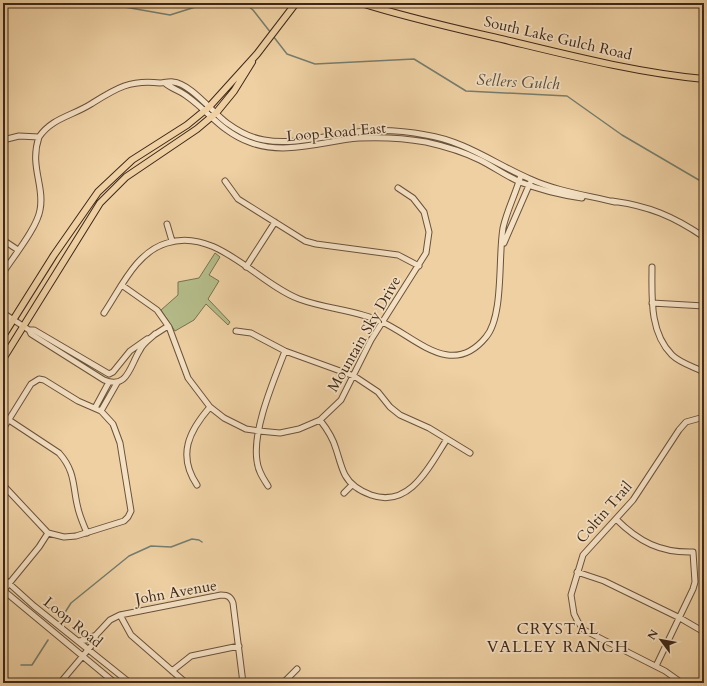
<svg xmlns="http://www.w3.org/2000/svg" width="707" height="686" font-family="Cardo,serif">
  <style>
    .green { fill: #b4bc89; stroke: #797251 }
    .lines { fill: none; stroke-linecap: round; stroke-linejoin: round }
    .stream { stroke: #757d6f; stroke-width: 1.5 }
    .minor-casing { stroke: #6a523c; stroke-width: 7 }
    .major-casing { stroke: #3e2819; stroke-width: 8 }
    .minor { stroke: #f4e0c3; stroke-width: 5 }
    .major { stroke: #eed0a3; stroke-width: 6 }
    .labels { text-anchor: middle; dominant-baseline: central; stroke-width: 3.5; stroke-linejoin: round; paint-order: stroke }
    .street-label { font-size: 15px; fill: #3e2819; stroke: #f4e0c3 }
    .water-label { font-size: 16px; font-style: italic; fill: #554c3d; stroke: #f4e0c3 }
    .neighbourhood-label { font-size: 16px; letter-spacing: 1px; fill: #3e2819; stroke: #f4e0c3 }
  </style>
  <rect width="100%" height="100%" fill="#eed0a3"/>
  <filter id="stains"><feTurbulence type="fractalNoise" baseFrequency=".005" numOctaves="4"/><feColorMatrix values="0 0 0 0 .2 0 0 0 0 .09 0 0 0 0 .02 0 0 0 .5 -.17"/></filter>
  <radialGradient id="worn" r=".72"><stop offset=".6" stop-color="#630" stop-opacity="0"/><stop offset="1" stop-color="#630" stop-opacity=".3"/></radialGradient>
  <path class="green" d="M 215,253 L 220,257 L 209,275 L 219,281 L 208,299 L 230,322 L 228,325 L 206,304 L 194,320 L 175,331 L 161,310 L 178,295 L 178,282 L 199,278 Z"/>
  <g class="lines">
    <path class="stream" d="M 102,3 L 170,15 L 208,3
      M 244,3 L 253,10 L 271,33
      M 273,36 L 287,54 L 315,64 L 414,59 L 466,91 L 567,96 L 622,135 L 704,183
      M 64,614 L 71,603 L 129,556 L 151,546 L 171,547 L 192,539 L 199,540 L 202,542
      M 21,665 L 32,665 L 48,640"/>
    <defs>
      <path id="minor" d="M 165,83 C 172,89 181,91 188,97 C 210,113 222,132 249,142 C 285,156 322,141 359,138 C 381,137 404,138 426,142 C 444,146 464,152 480,160 C 494,167 506,176 520,182 C 540,190 561,195 582,198
        M 3,140 L 19,136 L 39,137 C 52,118 72,116 91,104 C 115,89 130,79 160,83 C 165,83 169,81 173,82 C 190,83 213,113 227,123 C 238,131 251,138 264,140 C 292,145 320,137 348,133 C 374,129 400,130 426,135 C 465,141 495,164 530,179 C 556,191 586,195 615,202
        M 225,181 L 238,199 L 305,241 L 316,244 L 398,255 L 419,266
        M 612,201 C 649,206 673,216 704,237
        M 167,224 L 172,241
        M 3,240 L 18,250
        M 504,243 L 530,183
        M 246,267 L 275,222
        M 652,267 C 652,296 649,332 672,355 C 680,363 694,367 704,372
        M 3,273 C 13,257 37,228 40,210 C 45,186 29,166 39,137
        M 123,286 L 157,310 L 169,327 L 188,378 L 210,407 L 224,418 L 246,429 L 259,431 L 280,433 L 299,429 L 320,420 L 341,400 L 371,340 L 426,253 L 429,232 L 424,212 L 413,198 L 398,188
        M 652,303 L 704,306
        M 3,313 L 29,330 L 31,334 L 104,380 C 128,390 130,365 140,350 C 143,343 150,339 155,334
        M 104,313 C 121,288 136,252 167,243 C 216,227 257,283 299,299 C 326,309 355,310 380,321 C 415,336 451,380 486,337 C 504,316 498,256 503,228 C 507,210 516,193 521,175
        M 3,319 L 13,320
        M 29,330 L 34,330 L 109,374 L 113,372 L 130,351 L 147,339
        M 236,331 L 251,333 L 285,351 L 354,376 L 378,392 L 390,407 L 400,415 L 429,428 L 470,453
        M 154,335 L 168,326
        M 95,408 L 109,382
        M 101,411 L 117,383
        M 9,420 L 59,453 C 77,473 72,489 79,512 C 81,519 84,526 87,533
        M 320,420 C 327,429 333,438 336,449 C 339,458 341,467 345,475 C 351,486 360,491 371,495 C 410,509 430,465 447,439
        M 3,429 L 31,384 L 39,379 L 44,380 L 78,401 L 101,411 L 113,424 L 120,443 L 131,511 L 128,517 L 124,521 L 76,536 L 64,537 L 48,533 L 3,485
        M 197,485 C 177,455 189,431 210,407
        M 268,486 C 263,478 258,471 257,461 C 252,430 274,380 285,351
        M 344,493 L 352,485
        M 616,519 C 639,542 661,553 693,552 L 695,582 L 693,589 L 656,666
        M 577,572 L 604,581 L 680,618 L 704,632
        M 3,578 L 34,606 L 130,683
        M 3,590 L 115,683
        M 3,591 L 39,547 L 48,533
        M 120,615 L 131,635 L 186,683
        M 96,635 L 110,620 L 120,615 L 221,595 C 228,595 231,597 233,603 L 243,683
        M 172,671 L 191,656 L 239,646
        M 60,683 L 92,645 L 96,635 L 86,640 L 78,641
        M 283,683 L 297,669
        M 682,683 L 665,671 L 584,630 L 578,622 L 574,614 L 571,595 L 583,555 L 633,500 L 679,430 L 686,422 L 704,417"/>
      <path id="major" d="M 361,3 C 411,19 463,30 514,42 C 576,57 640,73 704,79
        M 3,336 L 54,255 L 98,192 L 132,160 L 187,125 L 209,107 L 257,54 L 296,3
        M 3,359 L 100,203 L 126,177 L 197,129 L 216,113 L 234,91 L 252,62"/>
    </defs>
    <use href="#minor" class="minor-casing"/>
    <use href="#major" class="major-casing"/>
    <use href="#minor" class="minor"/>
    <use href="#major" class="major"/>
  </g>
  <g class="labels">
    <g class="street-label">
      <text transform="translate(558 38) rotate(13)">South Lake Gulch Road</text>
      <text transform="translate(336 132) rotate(-5)">Loop Road East</text>
      <text transform="translate(364 334) rotate(-60)">Mountain Sky Drive</text>
      <text transform="translate(604 512) rotate(-49)">Coltin Trail</text>
      <text transform="translate(176 592) rotate(-10)">John Avenue</text>
      <text transform="translate(73 622) rotate(39)">Loop Road</text>
    </g>
    <g class="water-label">
      <text transform="translate(518 82) rotate(3)">Sellers Gulch</text>
    </g>
    <g class="neighbourhood-label">
      <text x="558" y="629">CRYSTAL<tspan x="558" dy="18">VALLEY RANCH</tspan></text>
    </g>
  </g>
  <rect width="707" height="686" fill="none" stroke="#eed0a3" stroke-width="16"/>
  <rect x="4" y="4" width="699" height="678" fill="none" stroke="#3e2819" stroke-width="2"/>
  <rect x="8" y="8" width="691" height="670" fill="none" stroke="#3e2819"/>
  <g transform="translate(661 640) rotate(302)" stroke="#f4e0c3" stroke-width="3" paint-order="stroke">
  <path d="M0-3L7 15L0 10L-7 15Z" fill="#3e2819"/>
  <text y="-6" font-size="11" font-weight="bold" text-anchor="middle" fill="#3e2819">N</text>
  </g>
  <rect width="100%" height="100%" filter="url(#stains)"/>
  <rect width="100%" height="100%" fill="url(#worn)"/>
</svg>
